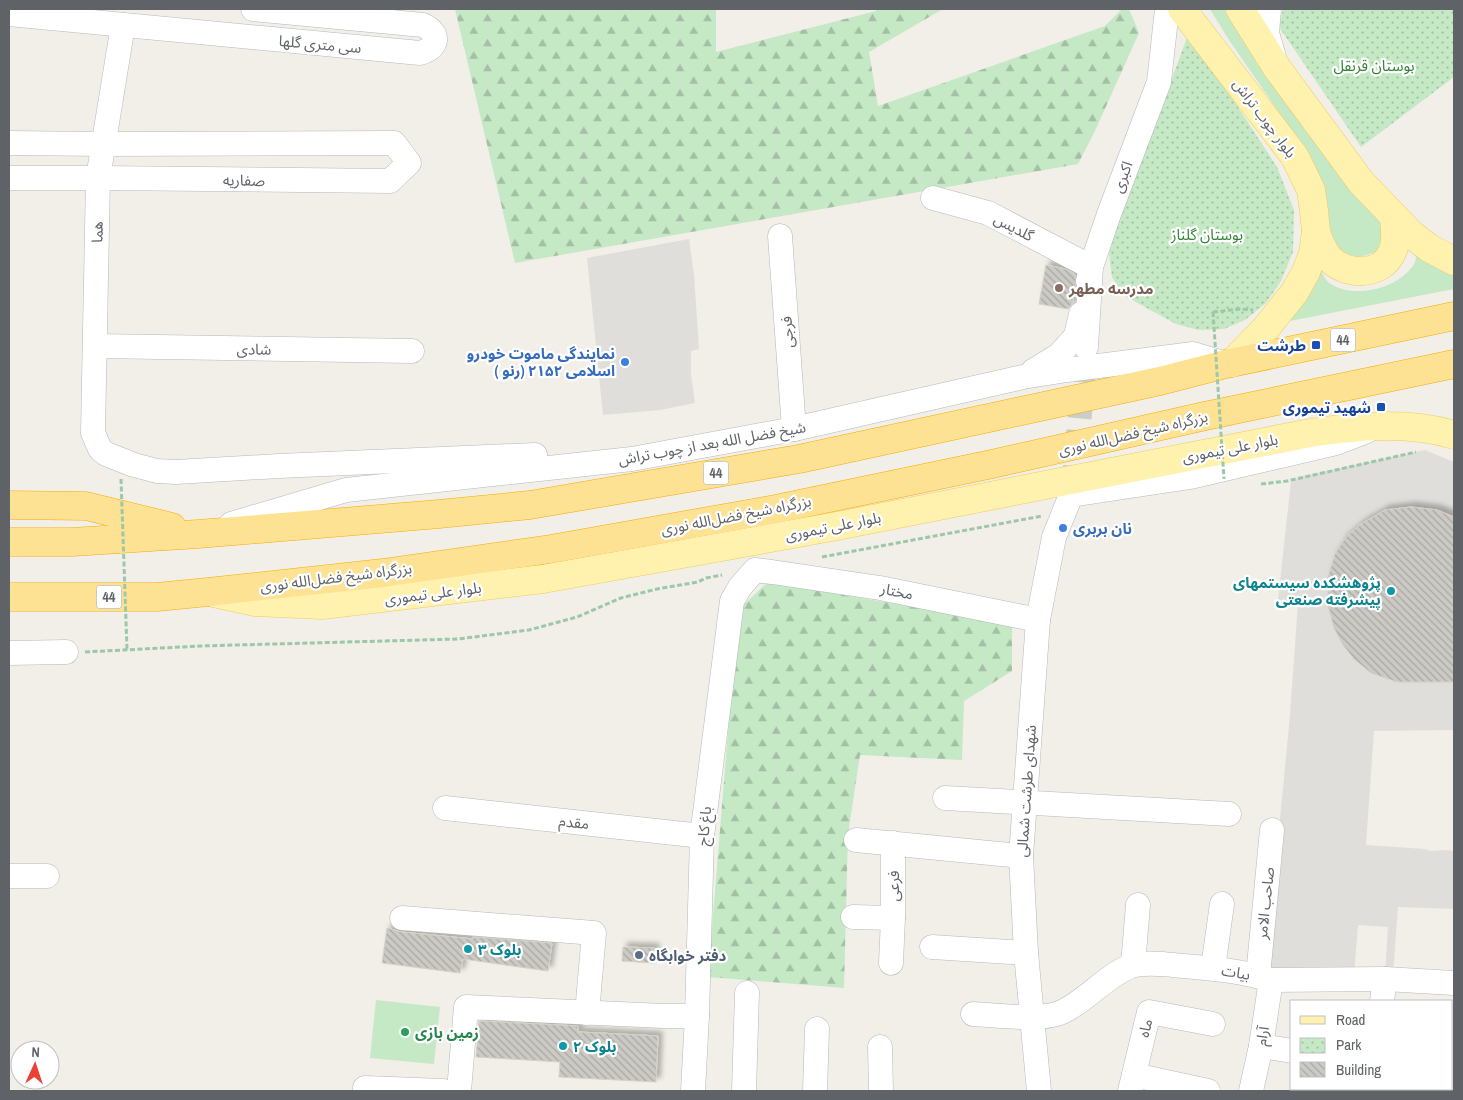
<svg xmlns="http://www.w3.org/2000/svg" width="1463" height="1100" font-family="'Archivo Narrow','Noto Sans Arabic',sans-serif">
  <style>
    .industrial { fill: #e0deda }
    .green { fill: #c5e8c5 }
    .forest { fill: url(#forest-firs) }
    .park { fill: url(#park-dots) }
    .building { fill: url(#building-back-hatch); stroke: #d6d1c6; filter: url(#shadow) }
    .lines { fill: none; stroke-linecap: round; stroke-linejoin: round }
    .minor-tunnel { stroke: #ccccc8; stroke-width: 24; stroke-dasharray: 24 12; stroke-linecap: butt }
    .minor-casing { stroke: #b5b8bc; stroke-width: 25 }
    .major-casing { stroke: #f2c960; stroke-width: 29 }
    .highway-casing { stroke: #f9ab00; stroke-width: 29 }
    .path { stroke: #9cc7a9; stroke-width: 3; stroke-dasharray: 5 2.5; stroke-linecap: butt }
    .minor { stroke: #fff; stroke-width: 24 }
    .major { stroke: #fff2af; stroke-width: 28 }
    .highway { stroke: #fde293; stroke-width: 28 }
    .path-bridge { stroke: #9cc7a9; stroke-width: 3; stroke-dasharray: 5 2.5; stroke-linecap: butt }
    .education-dot { fill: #8d6e63; stroke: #fff; stroke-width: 2 }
    .transit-dot { fill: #1a4fb4; stroke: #fff; stroke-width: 2 }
    .shop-dot { fill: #3f7fe0; stroke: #fff; stroke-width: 2 }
    .culture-dot { fill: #0f9aa8; stroke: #fff; stroke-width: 2 }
    .service-dot { fill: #5c6f8a; stroke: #fff; stroke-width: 2 }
    .leisure-dot { fill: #2e9e5b; stroke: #fff; stroke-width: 2 }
    .labels { text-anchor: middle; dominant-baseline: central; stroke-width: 4.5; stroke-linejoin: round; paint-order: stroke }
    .shield { fill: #fff; stroke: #8f9295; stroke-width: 1 }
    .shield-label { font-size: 14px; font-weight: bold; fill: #5f6368 }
    .street-label { font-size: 15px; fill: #5f6368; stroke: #fff }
    .park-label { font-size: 15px; fill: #348238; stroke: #fff }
    .education-label { font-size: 15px; font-weight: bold; fill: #785e54; stroke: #fff; text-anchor: start }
    .transit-label { font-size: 15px; font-weight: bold; fill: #164399; stroke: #fff; text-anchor: end }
    .shop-label { font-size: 15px; font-weight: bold; fill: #366cbe; stroke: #fff; text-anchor: end }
    .culture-label { font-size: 15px; font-weight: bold; fill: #0d838f; stroke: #fff; text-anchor: start }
    .service-label { font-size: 15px; font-weight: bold; fill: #4e5e75; stroke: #fff; text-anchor: start }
    .leisure-label { font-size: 15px; font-weight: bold; fill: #27864d; stroke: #fff; text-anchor: start }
  </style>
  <defs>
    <pattern id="forest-firs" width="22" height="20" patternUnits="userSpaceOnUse" patternTransform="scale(1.25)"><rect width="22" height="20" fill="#c5e8c5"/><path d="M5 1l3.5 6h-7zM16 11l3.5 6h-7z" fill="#a3c0a4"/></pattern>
    <pattern id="park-dots" width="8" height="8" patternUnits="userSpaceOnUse" patternTransform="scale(1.25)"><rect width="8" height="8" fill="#c5e8c5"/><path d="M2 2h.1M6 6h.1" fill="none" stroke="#a3c0a4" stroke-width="1.8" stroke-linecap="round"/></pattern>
    <pattern id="building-back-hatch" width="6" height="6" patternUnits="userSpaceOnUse" patternTransform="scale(1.25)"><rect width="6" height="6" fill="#cccac5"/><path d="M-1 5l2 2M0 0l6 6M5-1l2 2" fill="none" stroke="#a9a8a4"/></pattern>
    <filter id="shadow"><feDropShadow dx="4.5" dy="-4.5" stdDeviation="2.5" flood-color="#0004"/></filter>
  </defs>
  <rect width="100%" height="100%" fill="#f1efe8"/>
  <!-- industrial -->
  <g class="industrial">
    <path d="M689,239L694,275L699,349L691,351V375L695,403L660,410L603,415L587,258Z"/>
    <path d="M1425,450L1454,462V730L1374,731L1366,845L1425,849L1430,851L1446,850L1454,851V909L1398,907L1393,975H1385L1388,927L1358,925L1354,976L1265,975L1290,715L1298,603L1278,600L1291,481L1303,476Z"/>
  </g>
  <!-- green -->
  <g class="green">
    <path d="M1210,9H1225L1383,223L1382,239L1376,252L1357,258L1341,253L1332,239L1303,147L1227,37Z"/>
    <path d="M1417,252L1454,272V289L1290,321L1320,269C1323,274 1326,282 1331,284C1355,299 1396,289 1413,266C1416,262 1416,257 1417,252Z"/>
    <path d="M376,1000L440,1007L434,1064L370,1058Z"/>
  </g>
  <!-- forest -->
  <g class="forest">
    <path d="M455,9H716V52L876,11V9H943L869,52L878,106L1105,26L1122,9H1129L1139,33L1094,133L1078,164L515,263Z"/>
    <path d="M768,582L1012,624V671L964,701L962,760L860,755L848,834L844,988L708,977L738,610Z"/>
  </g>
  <!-- park -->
  <g class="park">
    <path d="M1283,9H1454V77L1361,147L1279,27Z"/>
    <path d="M1189,32L1277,167L1294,210L1293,252L1281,281L1266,303L1245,320L1224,329L1199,330L1176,324L1123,295L1112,277L1109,254L1117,228Z"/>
  </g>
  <!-- building -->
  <g class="building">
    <path d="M1046,265L1065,269L1075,274L1076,286L1072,304L1068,309L1039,304Z"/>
    <path d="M1411,507L1437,510L1454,517V682H1397L1371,673L1354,659L1343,645L1334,628L1328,605V577L1335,554L1345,538L1361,524L1385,510Z"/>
    <path d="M387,928L401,932L473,939V937L552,943L548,971L463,959L460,973L382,963Z"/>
    <path d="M623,947L655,948L654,963L622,961Z"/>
    <path d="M479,1021L578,1026V1032L658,1036L656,1082L559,1077L560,1062L476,1057Z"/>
  </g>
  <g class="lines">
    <!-- minor-tunnel -->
    <path class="minor-tunnel" d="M1073,490L1086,348"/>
    <!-- minor casing -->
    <g class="minor-casing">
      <g id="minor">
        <path d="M1269,9L1267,33L1274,57"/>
        <path d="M9,14L420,53C438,48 441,34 423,25L253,9"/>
        <path d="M123,25L98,178L93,433L100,449L106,454L134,465L157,471L176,472L279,466L535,455"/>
        <path d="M9,143L103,144L394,143L409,163L390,181L98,178H9"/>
        <path d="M933,198L988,213L1091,267L1088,281"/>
        <path d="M780,236L794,429"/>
        <path d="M95,346L412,351"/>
        <path d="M1086,347L1091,267L1109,214L1159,82L1167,9"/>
        <path d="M1033,371L1059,355L1076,336L1081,314"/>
        <path d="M1073,490L1071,495L1190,477L1336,443L1367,431"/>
        <path d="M231,524L346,490L632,459L794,429L1023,377L1067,370L1193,354L1226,364"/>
        <path d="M9,653L66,652"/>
        <path d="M945,798L1229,814"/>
        <path d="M445,808L702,836"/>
        <path d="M856,840L1021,856"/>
        <path d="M9,876H47"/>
        <path d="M853,917L893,918V843"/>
        <path d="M402,918L594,933L587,1013"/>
        <path d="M932,947L1026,953"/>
        <path d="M891,963L893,918"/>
        <path d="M1133,965L1138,905"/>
        <path d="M1213,968L1222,904"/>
        <path d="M1258,976L1272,830"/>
        <path d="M1382,1001L1385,979"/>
        <path d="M973,1014C996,1015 1044,1022 1064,1011C1088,999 1106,976 1131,966C1143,962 1160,964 1173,965C1206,968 1239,970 1271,980L1385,979L1454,983"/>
        <path d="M1261,1046L1292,1051"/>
        <path d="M880,1047L881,1091"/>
        <path d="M1134,1075L1208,1091"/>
        <path d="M365,1088L443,1091"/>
        <path d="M459,1091L466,1007L664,1016H697"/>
        <path d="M693,1091L697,1016L702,836L732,601L740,587L755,570L772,572L880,588L1038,620"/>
        <path d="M744,1091L747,993"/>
        <path d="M815,1091L817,1029"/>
        <path d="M1039,1091L1026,953L1021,856L1038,620L1054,537L1071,495"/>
        <path d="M1130,1091L1149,1012L1213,1024"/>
        <path d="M1251,1091L1261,1046L1271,980"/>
        <path d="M1309,1091V1089"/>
        <path d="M1372,1091V1089"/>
      </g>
    </g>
    <!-- major casing -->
    <g class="major-casing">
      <g id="major">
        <path d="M1182,9L1295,157L1311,190L1314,211L1316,232L1313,253L1306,272L1294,293L1266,328L1232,363"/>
        <path d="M1240,9L1277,68L1361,182L1411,234L1429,248L1454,261"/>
        <path d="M1316,232C1319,241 1322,249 1328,257C1345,277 1383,277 1393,250C1397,240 1395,229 1394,219"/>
        <path d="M214,593L255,602L322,605L543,579L837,526L1310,433C1358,426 1408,421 1454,435"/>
      </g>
    </g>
    <!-- highway casing -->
    <g class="highway-casing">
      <g id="highway">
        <path d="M9,505L86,506L172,527"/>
        <path d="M9,542H72L198,534L439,514L530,505L799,459L1160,381L1226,364L1454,316"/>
        <path d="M9,597H157L208,592L383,573L551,549L776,509L992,464L1205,416L1454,364"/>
      </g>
    </g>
    <!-- path -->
    <g class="path">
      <path d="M1213,312L1240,309L1253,310"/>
      <path d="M1261,484L1287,481L1416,452"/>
      <path d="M822,557L1042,516"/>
      <path d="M85,652L200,646L458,639L529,630L577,617L621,598L657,589L698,582L706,578L722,575"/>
    </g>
    <!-- minor -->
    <use href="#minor" class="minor"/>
    <!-- major -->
    <use href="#major" class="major"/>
    <!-- highway -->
    <use href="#highway" class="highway"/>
    <!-- path-bridge -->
    <g class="path-bridge">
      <path d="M1213,312L1224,479"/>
      <path d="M121,479L127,650"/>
    </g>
  </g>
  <!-- markers -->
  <circle class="education-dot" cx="1059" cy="288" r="5"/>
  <g class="transit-dot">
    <rect x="1311" y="340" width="10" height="10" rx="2.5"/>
    <rect x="1376" y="402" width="10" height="10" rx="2.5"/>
  </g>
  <g class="shop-dot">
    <circle cx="625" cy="362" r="5"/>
    <circle cx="1063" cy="528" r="5"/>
  </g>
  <g class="culture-dot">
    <circle cx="1391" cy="591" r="5"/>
    <circle cx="468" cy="949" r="5"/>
    <circle cx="563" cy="1046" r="5"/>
  </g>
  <circle class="service-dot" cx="639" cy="955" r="5"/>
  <circle class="leisure-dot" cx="405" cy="1032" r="5"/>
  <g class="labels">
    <!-- shield labels -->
    <g class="shield">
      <rect x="1330.5" y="328.5" width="25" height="23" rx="4"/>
      <rect x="703.5" y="461.5" width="25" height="23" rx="4"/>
      <rect x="96.5" y="585.5" width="25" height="23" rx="4"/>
    </g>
    <g class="shield-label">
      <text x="1343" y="340">44</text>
      <text x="716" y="473">44</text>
      <text x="109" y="597">44</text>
    </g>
    <!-- street labels -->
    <g class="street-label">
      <text transform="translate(320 44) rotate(5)">سی متری گلها</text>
      <text transform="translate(1265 118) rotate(53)">بلوار چوب‌ تراش</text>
      <text transform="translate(1122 177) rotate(-70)">اکبری</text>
      <text transform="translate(244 180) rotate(1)">صفاریه</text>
      <text transform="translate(1014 227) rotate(28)">گلدیس</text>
      <text transform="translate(97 232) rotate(-89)">هما</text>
      <text transform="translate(787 332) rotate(-94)">فرجی</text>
      <text transform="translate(254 349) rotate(1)">شادی</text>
      <text transform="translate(1133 433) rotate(-13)">بزرگراه شیخ فضل‌الله نوری</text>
      <text transform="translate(712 443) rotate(-10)">شیخ فضل الله بعد از چوب تراش</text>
      <text transform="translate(1230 448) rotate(-11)">بلوار علی تیموری</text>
      <text transform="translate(736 515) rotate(-11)">بزرگراه شیخ فضل‌الله نوری</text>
      <text transform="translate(833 526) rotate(-11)">بلوار علی تیموری</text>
      <text transform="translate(336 577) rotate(-7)">بزرگراه شیخ فضل‌الله نوری</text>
      <text transform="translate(897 591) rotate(11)">مختار</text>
      <text transform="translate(433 593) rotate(-7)">بلوار علی تیموری</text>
      <text transform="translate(1026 791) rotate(-86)">شهدای طرشت شمالی</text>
      <text transform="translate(574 822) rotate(6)">مقدم</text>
      <text transform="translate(704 826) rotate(-85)">باغ کاج</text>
      <text transform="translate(893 886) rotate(-90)">فرعی</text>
      <text transform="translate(1265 903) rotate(-84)">صاحب الامر</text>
      <text transform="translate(1236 972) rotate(10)">بیات</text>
      <text transform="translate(1145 1028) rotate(-77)">ماه</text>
      <text transform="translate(1262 1036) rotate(-81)">آرام</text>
    </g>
    <!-- park labels -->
    <g class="park-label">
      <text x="1374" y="65">بوستان قرنقل</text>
      <text x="1207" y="234">بوستان گلناز</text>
    </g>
    <!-- education labels -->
    <g class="education-label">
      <text x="1069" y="288">مدرسه مطهر</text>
    </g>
    <!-- transit labels -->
    <g class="transit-label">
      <text x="1306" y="345">طرشت</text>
      <text x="1371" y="407">شهید تیموری</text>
    </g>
    <!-- shop labels -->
    <g class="shop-label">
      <text x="615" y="353">نمایندگی ماموت خودرو<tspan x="615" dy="17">( رنو) اسلامی ۲۱۵۲</tspan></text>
      <text x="1073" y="528" text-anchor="start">نان بربری</text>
    </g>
    <!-- culture labels -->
    <g class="culture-label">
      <text x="1381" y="582" text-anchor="end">پژوهشکده سیستمهای<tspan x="1381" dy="17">پیشرفته صنعتی</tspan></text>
      <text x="478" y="949">بلوک ۳</text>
      <text x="573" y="1046">بلوک ۲</text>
    </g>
    <!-- service labels -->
    <g class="service-label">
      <text x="649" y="955">دفتر خوابگاه</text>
    </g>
    <!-- leisure labels -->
    <g class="leisure-label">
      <text x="415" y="1032">زمین بازی</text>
    </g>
  </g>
  <!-- border -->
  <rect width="1463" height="1100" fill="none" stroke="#5f6368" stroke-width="20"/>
  <!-- legend -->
  <rect x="1290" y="1000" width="162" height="90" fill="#ffffff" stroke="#bfc1c3"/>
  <rect x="1300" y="1016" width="25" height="8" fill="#fff2af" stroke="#bfc1c3"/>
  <text x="1336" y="1025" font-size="15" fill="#5f6368">Road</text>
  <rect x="1300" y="1038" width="25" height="15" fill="url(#park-dots)" stroke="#bfc1c3"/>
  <text x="1336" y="1050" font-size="15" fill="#5f6368">Park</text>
  <rect x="1300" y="1062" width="25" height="15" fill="url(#building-back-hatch)" stroke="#bfc1c3"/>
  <text x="1336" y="1075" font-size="15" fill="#5f6368">Building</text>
  <!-- north arrow -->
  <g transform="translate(35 1065) rotate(3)"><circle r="24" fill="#ffffff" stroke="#bfc1c3"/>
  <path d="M0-4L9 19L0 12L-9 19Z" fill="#ea4335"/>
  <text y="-8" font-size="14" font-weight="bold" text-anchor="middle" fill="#5f6368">N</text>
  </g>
</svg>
